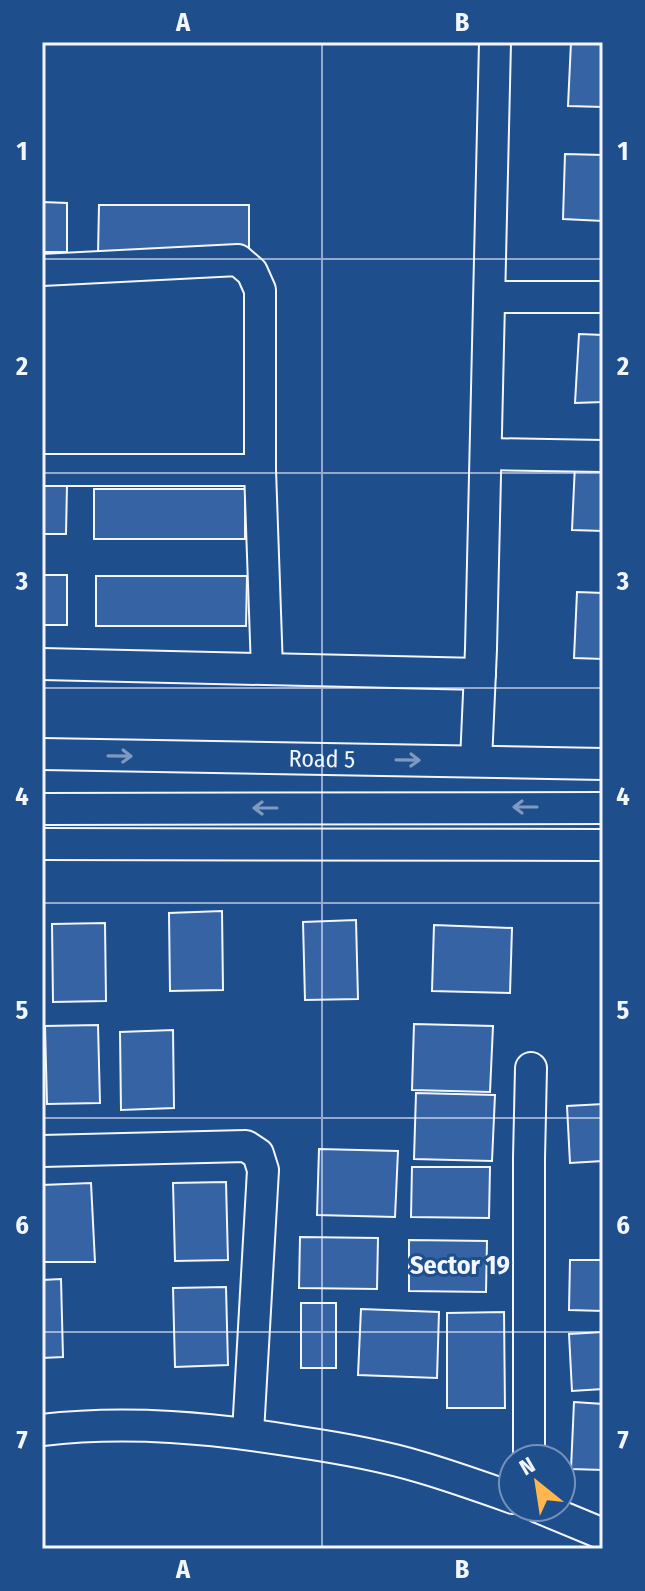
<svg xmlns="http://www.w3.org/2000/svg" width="645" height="1591" font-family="'Fira Sans Condensed',sans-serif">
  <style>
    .building { fill: #3563a3; stroke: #f2f6ff; stroke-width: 2 }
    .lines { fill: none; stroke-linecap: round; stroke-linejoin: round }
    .minor-casing { stroke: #f2f6ff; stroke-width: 34 }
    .minor { stroke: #1f4e8c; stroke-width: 30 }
    .oneway { stroke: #7e9ac0 }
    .grid { fill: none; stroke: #f2f6ff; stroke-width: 2; stroke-opacity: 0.55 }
    .labels { text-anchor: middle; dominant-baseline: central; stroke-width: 6; stroke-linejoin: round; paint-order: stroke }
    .street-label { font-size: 24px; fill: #f2f6ff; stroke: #1f4e8c }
    .neighbourhood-label { font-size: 26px; font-weight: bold; fill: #f2f6ff; stroke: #1f4e8c }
    .neatline { fill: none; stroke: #f2f6ff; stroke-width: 3 }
    .grid-label { font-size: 26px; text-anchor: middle; font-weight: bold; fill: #f2f6ff }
  </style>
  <rect width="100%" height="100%" fill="#1f4e8c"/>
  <!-- building -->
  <g class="building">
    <path d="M571,42H603V107L568,106Z"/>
    <path d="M565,154L603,155V221L563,219Z"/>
    <path d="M42,202L67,203V252H42Z"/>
    <path d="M99,205H249V255H98Z"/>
    <path d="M579,334L603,335V402L575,403Z"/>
    <path d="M575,464L603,465V531L572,530Z"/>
    <path d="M42,485H67L66,534H42Z"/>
    <rect x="94" y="489" width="151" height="50"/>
    <rect x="42" y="575" width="25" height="50"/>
    <path d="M96,576H247L246,626H96Z"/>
    <path d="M577,592L603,593V659L574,658Z"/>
    <path d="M222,911L223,990L170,991L169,913Z"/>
    <path d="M356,920L358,999L305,1000L303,922Z"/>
    <path d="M105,923L106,1001L53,1002L52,924Z"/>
    <path d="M434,925L512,928L510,993L432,991Z"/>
    <path d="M414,1024L493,1026L490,1092L412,1090Z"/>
    <path d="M98,1025L100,1103L47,1104L45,1026Z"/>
    <path d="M173,1030L174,1108L121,1110L120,1032Z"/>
    <path d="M416,1093L495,1095L492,1161L414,1159Z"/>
    <path d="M603,1104V1161L570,1163L567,1106Z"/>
    <path d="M319,1149L398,1151L395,1217L317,1215Z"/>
    <path d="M412,1167H490L489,1218L411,1217Z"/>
    <path d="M226,1182L228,1260L175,1261L173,1183Z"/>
    <path d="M91,1183L95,1262H42V1185Z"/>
    <path d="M300,1237L378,1238L377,1289L299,1288Z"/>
    <path d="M409,1240L487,1241L486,1292L409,1291Z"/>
    <path d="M570,1260H603V1311L569,1310Z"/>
    <path d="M61,1279L63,1357L42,1358V1280Z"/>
    <path d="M226,1287L228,1365L175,1367L173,1288Z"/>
    <rect x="301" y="1303" width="35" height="65"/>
    <path d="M361,1309L439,1312L437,1378L358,1375Z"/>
    <path d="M504,1312L505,1408H447V1313Z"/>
    <path d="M603,1332V1389L572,1391L569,1334Z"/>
    <path d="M574,1402L603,1404V1470L571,1469Z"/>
  </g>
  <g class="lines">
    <!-- minor casing -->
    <g class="minor-casing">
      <g id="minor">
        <path d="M42,270L238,260L252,272L260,290V470L267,669"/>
        <path d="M490,297H603"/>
        <path d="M486,454L603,456"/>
        <path d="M42,470H260"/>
        <path d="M42,664L480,674"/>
        <path id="s1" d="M42,754L603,764"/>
        <path d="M476,761L481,649L495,42"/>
        <path d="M42,809L603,808"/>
        <path d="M42,844L603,845"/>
        <path d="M42,1151L246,1146L258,1154L263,1170L248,1433"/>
        <path d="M42,1430C128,1420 214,1428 299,1442C340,1448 380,1455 420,1467C451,1476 482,1487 513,1498"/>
        <path d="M529,1459V1158L531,1068"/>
        <path d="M538,1507L603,1534"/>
      </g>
    </g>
    <!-- minor -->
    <use href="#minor" class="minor"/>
  </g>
  <!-- one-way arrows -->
  <defs><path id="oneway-shaft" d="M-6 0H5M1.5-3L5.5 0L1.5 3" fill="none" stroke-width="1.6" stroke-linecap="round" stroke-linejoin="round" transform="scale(2)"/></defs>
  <g class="oneway">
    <use href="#oneway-shaft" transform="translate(120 756) rotate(1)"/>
    <use href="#oneway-shaft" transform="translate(408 760) rotate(1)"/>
    <use href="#oneway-shaft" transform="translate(525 807) rotate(-180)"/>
    <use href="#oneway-shaft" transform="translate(265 808) rotate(180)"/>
  </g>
  <!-- grid -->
  <path class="grid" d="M322,42V1549M42,259H603M42,473H603M42,688H603M42,903H603M42,1118H603M42,1332H603"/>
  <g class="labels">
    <!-- street labels -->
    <g class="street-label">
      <text stroke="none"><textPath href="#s1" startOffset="280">Road 5</textPath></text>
    </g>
    <!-- neighbourhood labels -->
    <g class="neighbourhood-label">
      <text x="460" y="1265">Sector 19</text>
    </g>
  </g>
  <!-- border -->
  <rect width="645" height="1591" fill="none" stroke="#1f4e8c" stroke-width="88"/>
  <!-- north arrow -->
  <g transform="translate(537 1483) rotate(330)"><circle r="38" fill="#1f4e8c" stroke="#7391ba" stroke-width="2"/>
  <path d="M0-6L14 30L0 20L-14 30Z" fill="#ffb74d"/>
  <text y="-12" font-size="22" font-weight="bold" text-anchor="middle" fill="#f2f6ff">N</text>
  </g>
  <rect x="44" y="44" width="557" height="1503" class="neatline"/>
  <g class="grid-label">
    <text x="183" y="31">A</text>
    <text x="462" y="31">B</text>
    <text x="22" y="160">1</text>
    <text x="623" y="160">1</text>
    <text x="22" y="375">2</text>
    <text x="623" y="375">2</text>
    <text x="22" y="590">3</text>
    <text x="623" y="590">3</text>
    <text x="22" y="805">4</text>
    <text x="623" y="805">4</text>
    <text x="22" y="1019">5</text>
    <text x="623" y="1019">5</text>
    <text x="22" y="1234">6</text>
    <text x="623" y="1234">6</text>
    <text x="22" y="1449">7</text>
    <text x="623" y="1449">7</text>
    <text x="183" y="1578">A</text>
    <text x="462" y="1578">B</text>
  </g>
</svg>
